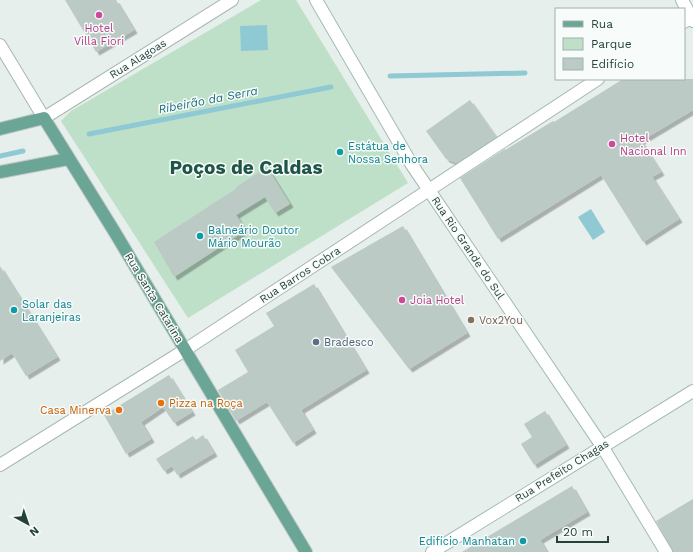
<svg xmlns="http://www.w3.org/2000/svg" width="693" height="552" font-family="'Work Sans',sans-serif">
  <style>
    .green { fill: #bfe0c8 }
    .water { fill: #8ec9d4 }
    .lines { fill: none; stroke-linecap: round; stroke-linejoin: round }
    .stream { stroke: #8ec9d4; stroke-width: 5 }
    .building { fill: #bbcac4; filter: url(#shadow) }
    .street-casing { stroke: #a8b8b2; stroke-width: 14 }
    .secondary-casing { stroke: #a4bbb3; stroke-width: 14 }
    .primary-casing { stroke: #c2cac8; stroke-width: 14 }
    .street { stroke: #fff; stroke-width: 12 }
    .secondary { stroke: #fff; stroke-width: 12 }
    .primary { stroke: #6aa596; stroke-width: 12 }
    .hotel-dot { fill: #d1479c; stroke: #f7fbf9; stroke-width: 1.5 }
    .culture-dot { fill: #0f9aa8; stroke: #f7fbf9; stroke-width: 1.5 }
    .education-dot { fill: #8d6e63; stroke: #f7fbf9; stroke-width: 1.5 }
    .service-dot { fill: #5c6f8a; stroke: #f7fbf9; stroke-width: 1.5 }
    .food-dot { fill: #e8710a; stroke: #f7fbf9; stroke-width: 1.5 }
    .labels { text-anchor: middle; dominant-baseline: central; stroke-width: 3; stroke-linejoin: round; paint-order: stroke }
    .hotel-label { font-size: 11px; fill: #b23c85; stroke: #f7fbf9; text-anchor: start }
    .street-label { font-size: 11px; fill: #24423a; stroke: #f7fbf9 }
    .culture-label { font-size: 11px; fill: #0d838f; stroke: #f7fbf9; text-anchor: start }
    .education-label { font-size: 11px; fill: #785e54; stroke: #f7fbf9; text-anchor: start }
    .service-label { font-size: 11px; fill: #4e5e75; stroke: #f7fbf9; text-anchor: start }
    .food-label { font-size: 11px; fill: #c56008; stroke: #f7fbf9; text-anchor: start }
    .water-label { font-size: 12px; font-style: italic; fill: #1c6f80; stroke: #f7fbf9 }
    .town-label { font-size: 19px; font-weight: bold; fill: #1f5548; stroke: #f7fbf9 }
  </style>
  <defs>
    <filter id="shadow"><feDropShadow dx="3.5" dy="3.5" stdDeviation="0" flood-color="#0004"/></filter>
  </defs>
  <rect width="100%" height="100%" fill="#e6efeb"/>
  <!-- green -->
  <path class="green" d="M261,0H296L408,183L188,318L61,121L71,111Z"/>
  <!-- water -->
  <g class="water">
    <path d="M267,25L268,50L241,51L240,26Z"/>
    <path d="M591,209L605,232L593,240L578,217Z"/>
  </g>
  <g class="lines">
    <!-- stream -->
    <g class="stream">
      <path d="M390,76L525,73"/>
      <path d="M89,134L331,87"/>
      <path d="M0,156L23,151"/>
    </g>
  </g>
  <!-- building -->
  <g class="building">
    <path d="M65,0H116L134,30L96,52Z"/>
    <path d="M623,79H693V110L641,141L661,172L652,177L679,219L643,242L601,175L498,239L460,178L505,149V150L553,121L554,122Z"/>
    <path d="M470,100L496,137L457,163L446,159L426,131Z"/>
    <path d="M267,167L290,204L275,213L265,197L236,215L246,230L174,277L154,242L237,188L236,187Z"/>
    <path d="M403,226L467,333L409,369L331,267Z"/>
    <path d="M0,266L57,357L26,376L12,353L0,361Z"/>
    <path d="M314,284L366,370L301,410L313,430L293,443L267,402L236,421L218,390L248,372L235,350L274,326L266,313Z"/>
    <path d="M169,375L192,412L174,423L163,407L141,422L151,439L126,454L104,415Z"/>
    <path d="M545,411L566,445L534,465L521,444L532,437L524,424Z"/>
    <path d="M203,435L214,453L177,475L172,466L164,471L156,459L193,436L196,440Z"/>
    <path d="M572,486L587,512L540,540L547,552H462Z"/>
    <path d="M693,499V552H673L656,521Z"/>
  </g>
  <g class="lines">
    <!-- street casing -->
    <g class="street-casing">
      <g id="street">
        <path d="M684,22L691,18"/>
        <path d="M0,45L44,118L232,0"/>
        <path d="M0,465L185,350L598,79"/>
      </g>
    </g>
    <!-- secondary casing -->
    <g class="secondary-casing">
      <g id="secondary">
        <path d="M316,0L412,165L602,446L666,552"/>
        <path d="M682,0L693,21"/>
        <path d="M432,552L693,391"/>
      </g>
    </g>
    <!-- primary casing -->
    <g class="primary-casing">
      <g id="primary">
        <path d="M0,129L44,118L114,231L306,552"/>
        <path d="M0,172L68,159"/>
      </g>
    </g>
    <!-- street -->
    <use href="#street" class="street"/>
    <!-- secondary -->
    <use href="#secondary" class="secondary"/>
    <!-- primary -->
    <use href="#primary" class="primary"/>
  </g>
  <!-- markers -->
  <g class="hotel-dot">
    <circle cx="99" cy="15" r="4"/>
    <circle cx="612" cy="144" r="4"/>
    <circle cx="402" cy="300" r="4"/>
  </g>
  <g class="culture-dot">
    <circle cx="340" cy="152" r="4"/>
    <circle cx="200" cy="236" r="4"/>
    <circle cx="14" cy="310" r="4"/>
    <circle cx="523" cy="541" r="4"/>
  </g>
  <circle class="education-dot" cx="471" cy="320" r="4"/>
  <circle class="service-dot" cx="316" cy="342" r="4"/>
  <g class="food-dot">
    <circle cx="161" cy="403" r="4"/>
    <circle cx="119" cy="410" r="4"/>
  </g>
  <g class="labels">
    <!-- hotel labels -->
    <g class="hotel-label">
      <text x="99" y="28" text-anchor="middle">Hotel<tspan x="99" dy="13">Villa Fiori</tspan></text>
      <text x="620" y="138">Hotel<tspan x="620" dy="13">Nacional Inn</tspan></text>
      <text x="410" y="300">Joia Hotel</text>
    </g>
    <!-- street labels -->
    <g class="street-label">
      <text transform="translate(138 59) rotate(-32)">Rua Alagoas</text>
      <text transform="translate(468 248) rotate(56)">Rua Rio Grande do Sul</text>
      <text transform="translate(300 275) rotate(-33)">Rua Barros Cobra</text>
      <text transform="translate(154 298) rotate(59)">Rua Santa Catarina</text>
      <text transform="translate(562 471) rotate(-32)">Rua Prefeito Chagas</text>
    </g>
    <!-- culture labels -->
    <g class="culture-label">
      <text x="348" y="146">Estátua de<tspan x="348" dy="13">Nossa Senhora</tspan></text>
      <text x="208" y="230">Balneário Doutor<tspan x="208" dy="13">Mário Mourão</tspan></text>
      <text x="22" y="304">Solar das<tspan x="22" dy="13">Laranjeiras</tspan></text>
      <text x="515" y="541" text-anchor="end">Edifício Manhatan</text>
    </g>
    <!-- education labels -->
    <g class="education-label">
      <text x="479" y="320">Vox2You</text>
    </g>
    <!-- service labels -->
    <g class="service-label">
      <text x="324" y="342">Bradesco</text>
    </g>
    <!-- food labels -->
    <g class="food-label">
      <text x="169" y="403">Pizza na Roça</text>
      <text x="111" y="410" text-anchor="end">Casa Minerva</text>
    </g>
    <!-- water labels -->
    <g class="water-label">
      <text transform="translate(208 100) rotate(-11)">Ribeirão da Serra</text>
    </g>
    <!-- town labels -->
    <g class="town-label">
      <text x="246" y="167">Poços de Caldas</text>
    </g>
  </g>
  <!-- legend -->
  <rect x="555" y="8" width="130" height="72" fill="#f7fbf9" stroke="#a3b1ad"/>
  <rect x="563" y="21" width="20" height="6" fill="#6aa596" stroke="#a3b1ad"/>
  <text x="591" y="28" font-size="12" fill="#24423a">Rua</text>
  <rect x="563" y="38" width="20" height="12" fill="#bfe0c8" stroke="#a3b1ad"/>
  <text x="591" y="48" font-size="12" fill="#24423a">Parque</text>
  <rect x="563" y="58" width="20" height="12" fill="#bbcac4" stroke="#a3b1ad"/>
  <text x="591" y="68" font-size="12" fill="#24423a">Edifício</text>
  <!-- north arrow -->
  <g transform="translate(28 524) rotate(140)" stroke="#f7fbf9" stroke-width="3" paint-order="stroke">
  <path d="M0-3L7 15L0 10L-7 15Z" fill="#24423a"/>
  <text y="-6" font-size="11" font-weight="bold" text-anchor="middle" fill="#24423a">N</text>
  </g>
  <!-- scale -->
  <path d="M557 536v6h51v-6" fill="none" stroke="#24423a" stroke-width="2"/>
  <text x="563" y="536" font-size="12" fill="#24423a" stroke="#f7fbf9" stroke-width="3" paint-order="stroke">20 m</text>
</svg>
